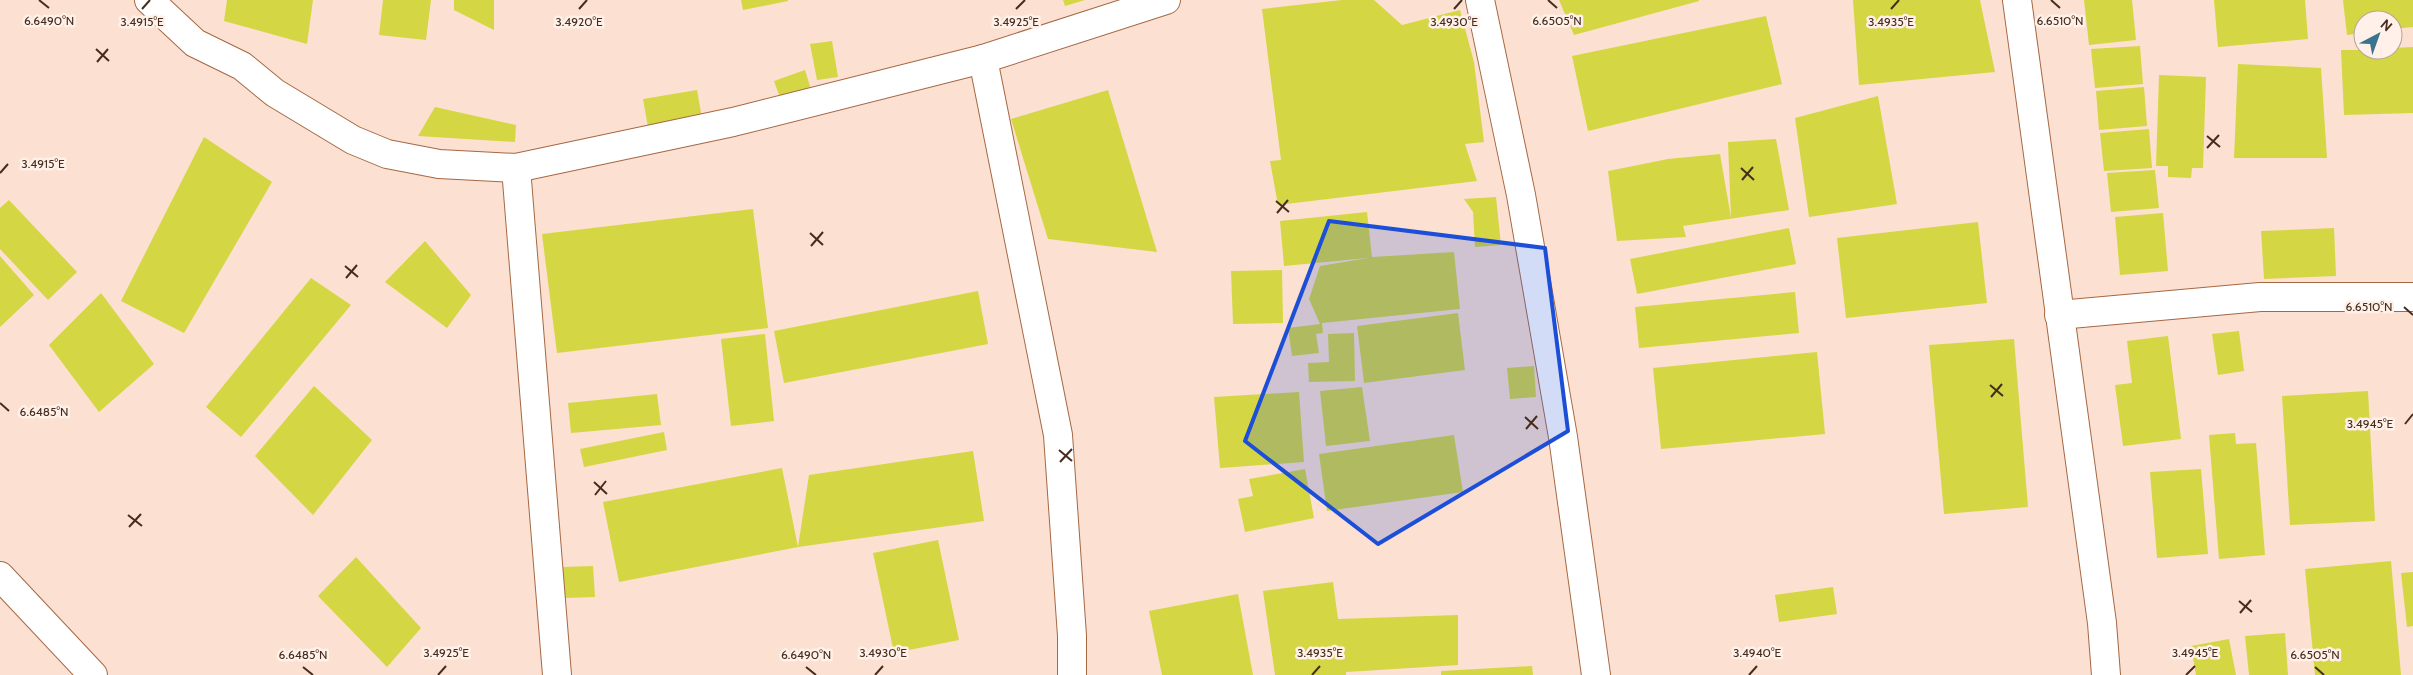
<svg xmlns="http://www.w3.org/2000/svg" width="2413" height="675" font-family="Cabin,sans-serif">
  <style>
    .building { fill: #d5d644 }
    .lines { fill: none; stroke-linecap: round; stroke-linejoin: round }
    .minor-casing { stroke: #a56844; stroke-width: 30 }
    .minor { stroke: #fff; stroke-width: 28 }
    .marked { fill: #1d4ed8; fill-opacity: 0.2; stroke: #1d4ed8; stroke-width: 4; stroke-linejoin: round }
    .ticks { fill: none; stroke: #462c1d; stroke-width: 2 }
    .ticks-label { font-size: 12px; text-anchor: middle; fill: #462c1d; stroke: #fff1e9; stroke-width: 5; stroke-linejoin: round; paint-order: stroke }
  </style>
  <rect width="100%" height="100%" fill="#fce0d1"/>
  <!-- building -->
  <g class="building">
    <path d="M227,0H313L307,44L224,21Z"/>
    <path d="M383,0H431L426,40L379,35Z"/>
    <path d="M454,0H494V30L454,10Z"/>
    <path d="M741,0H788V1L743,10Z"/>
    <path d="M1063,0H1085L1065,6Z"/>
    <path d="M1342,0H1374L1402,25L1460,10L1474,62L1484,142L1465,144L1477,181L1278,205L1270,161L1281,160L1262,9Z"/>
    <path d="M1559,0H1699V1L1574,35Z"/>
    <path d="M1853,0H1980L1995,72L1859,85Z"/>
    <path d="M2084,0H2132L2136,40L2089,45Z"/>
    <path d="M2214,0H2305L2308,39L2218,47Z"/>
    <path d="M2343,0H2413V27L2393,29V20H2363V33L2347,35Z"/>
    <path d="M1766,16L1782,84L1588,131L1572,56Z"/>
    <path d="M832,41L838,77L817,80L810,44Z"/>
    <path d="M2140,46L2143,84L2095,88L2091,49Z"/>
    <path d="M2413,47V113L2344,115L2341,50H2393V48Z"/>
    <path d="M2238,64L2321,68L2327,158H2234Z"/>
    <path d="M805,70L813,96L783,106L774,81Z"/>
    <path d="M2159,75L2206,77L2203,168H2192L2191,178L2168,177V166H2156Z"/>
    <path d="M2144,87L2147,126L2099,130L2096,91Z"/>
    <path d="M697,90L702,118L648,127L643,99Z"/>
    <path d="M1108,90L1157,252L1048,239L1011,119Z"/>
    <path d="M1878,96L1897,204L1809,217L1795,118Z"/>
    <path d="M435,107L516,125L515,142L418,136Z"/>
    <path d="M2149,129L2152,168L2104,171L2100,133Z"/>
    <path d="M204,137L272,182L184,333L121,301Z"/>
    <path d="M1776,139L1789,210L1683,226L1686,237L1617,241L1608,171L1668,159L1720,154L1731,218L1728,142Z"/>
    <path d="M2155,170L2159,208L2111,212L2107,173Z"/>
    <path d="M1496,197L1501,245L1475,247L1473,212L1464,199Z"/>
    <path d="M9,200L77,272L48,300L0,249V208Z"/>
    <path d="M753,209L768,328L557,353L542,234Z"/>
    <path d="M1367,212L1372,257L1454,252L1460,309L1322,323L1323,333L1316,334L1319,353L1292,356L1288,328L1320,324L1309,299L1320,266L1368,258L1284,266L1280,221Z"/>
    <path d="M2163,213L2168,271L2120,275L2115,217Z"/>
    <path d="M1978,222L1987,303L1846,318L1837,238Z"/>
    <path d="M1789,228L1796,264L1637,294L1630,259Z"/>
    <path d="M2334,228L2336,276L2264,279L2261,231Z"/>
    <path d="M425,241L471,295L447,328L385,282Z"/>
    <path d="M0,256L34,295L0,327Z"/>
    <path d="M1282,270L1283,323L1233,324L1231,271Z"/>
    <path d="M311,278L351,305L241,437L206,407Z"/>
    <path d="M978,291L988,344L784,383L774,331Z"/>
    <path d="M1795,292L1799,333L1639,348L1635,307Z"/>
    <path d="M101,293L154,364L99,412L49,345Z"/>
    <path d="M1458,313L1465,370L1364,383L1357,326Z"/>
    <path d="M2239,331L2244,371L2218,375L2212,334Z"/>
    <path d="M1354,333L1355,381L1309,382L1308,363L1329,362L1328,334Z"/>
    <path d="M765,334L774,421L731,426L721,339Z"/>
    <path d="M2168,336L2181,439L2123,446L2115,385L2132,383L2127,341Z"/>
    <path d="M2014,339L2028,507L1944,514L1929,345Z"/>
    <path d="M1817,352L1825,434L1661,449L1653,368Z"/>
    <path d="M1534,366L1536,397L1510,399L1507,368Z"/>
    <path d="M314,386L372,440L313,515L255,456Z"/>
    <path d="M1362,387L1370,441L1326,446L1320,391Z"/>
    <path d="M2368,391L2375,521L2290,525L2282,396Z"/>
    <path d="M1299,392L1304,462L1220,468L1214,397Z"/>
    <path d="M657,394L661,425L571,433L568,403Z"/>
    <path d="M664,432L667,450L584,467L580,449Z"/>
    <path d="M2235,433L2236,444L2256,443L2265,555L2219,559L2209,435Z"/>
    <path d="M1454,435L1463,492L1327,511L1319,454Z"/>
    <path d="M973,451L984,521L798,547L809,475Z"/>
    <path d="M782,468L798,547L619,582L603,502Z"/>
    <path d="M1305,469L1314,518L1245,532L1238,499L1253,496L1249,479Z"/>
    <path d="M2201,469L2208,554L2157,558L2150,472Z"/>
    <path d="M938,540L959,640L894,653L873,553Z"/>
    <path d="M356,557L421,628L387,667L318,596Z"/>
    <path d="M2391,561L2401,675H2315L2305,569Z"/>
    <path d="M593,566L595,597L565,598L563,567Z"/>
    <path d="M2413,572V626L2407,627L2401,573Z"/>
    <path d="M1333,582L1338,619L1458,615V665L1346,672V675H1275L1263,591Z"/>
    <path d="M1833,587L1837,614L1779,622L1775,595Z"/>
    <path d="M1238,594L1253,675H1162L1149,611Z"/>
    <path d="M2285,633L2288,675H2249L2245,636Z"/>
    <path d="M2229,639L2236,675H2196L2191,646Z"/>
    <path d="M1532,666L1533,675H1441V671Z"/>
  </g>
  <g class="lines">
    <!-- minor casing -->
    <g class="minor-casing">
      <g id="minor">
        <path d="M149,0L195,43L242,66L275,93L353,140L387,154L439,164L516,168L733,122L983,59L1166,0"/>
        <path d="M1480,0L1521,195L1563,437L1596,675"/>
        <path d="M2017,0L2102,623L2106,675"/>
        <path d="M983,59L1058,435L1072,636V675"/>
        <path d="M516,168L557,675"/>
        <path d="M2059,315L2260,297H2413"/>
        <path d="M0,576L93,675"/>
      </g>
    </g>
    <!-- minor -->
    <use href="#minor" class="minor"/>
  </g>
  <!-- marked area -->
  <path class="marked" d="M1329,221L1545,248L1568,431L1378,544L1245,441Z"/>
  <!-- ticks -->
  <path class="ticks" d="M39,0L49,8M1548,0L1557,8M2051,0L2060,8M142,9L150,0M579,9L587,0M1016,9L1025,0M1454,9L1462,0M1891,9L1899,0M96,49L109,61M97,62L108,49M2207,136L2220,147M2207,148L2219,135M1741,168L1754,180M0,173L8,164M1742,180L1753,167M1276,201L1289,212M1277,213L1288,200M810,233L823,245M811,246L823,232M345,266L358,277M346,278L357,265M2404,307L2413,315M1990,385L2003,396M1991,397L2002,384M0,403L9,411M1525,417L1538,429M2405,424L2413,414M1526,429L1537,416M1059,450L1072,461M1060,462L1072,449M594,482L607,494M595,495L606,481M128,515L142,526M129,527L141,514M2239,601L2252,612M2240,613L2251,600M303,667L313,675M806,667L816,675M2315,667L2324,675M438,675L446,666M875,675L883,666M1312,675L1320,666M1749,675L1757,666M2186,675L2195,666"/>
  <g class="ticks-label">
    <text x="49" y="25">6.6490°N</text>
    <text x="1557" y="25">6.6505°N</text>
    <text x="2060" y="25">6.6510°N</text>
    <text x="142" y="26">3.4915°E</text>
    <text x="579" y="26">3.4920°E</text>
    <text x="1016" y="26">3.4925°E</text>
    <text x="1454" y="26">3.4930°E</text>
    <text x="1891" y="26">3.4935°E</text>
    <text x="43" y="168">3.4915°E</text>
    <text x="2369" y="311">6.6510°N</text>
    <text x="44" y="416">6.6485°N</text>
    <text x="2370" y="428">3.4945°E</text>
    <text x="446" y="657">3.4925°E</text>
    <text x="883" y="657">3.4930°E</text>
    <text x="1320" y="657">3.4935°E</text>
    <text x="1757" y="657">3.4940°E</text>
    <text x="2195" y="657">3.4945°E</text>
    <text x="303" y="659">6.6485°N</text>
    <text x="806" y="659">6.6490°N</text>
    <text x="2315" y="659">6.6505°N</text>
  </g>
  <!-- north arrow -->
  <g transform="translate(2378 35) rotate(41)"><circle r="24" fill="#fff1e9" stroke="#b5a297"/>
  <path d="M0-4L9 19L0 12L-9 19Z" fill="#3a738d"/>
  <text y="-8" font-size="14" font-weight="bold" text-anchor="middle" fill="#462c1d">N</text>
  </g>
</svg>
